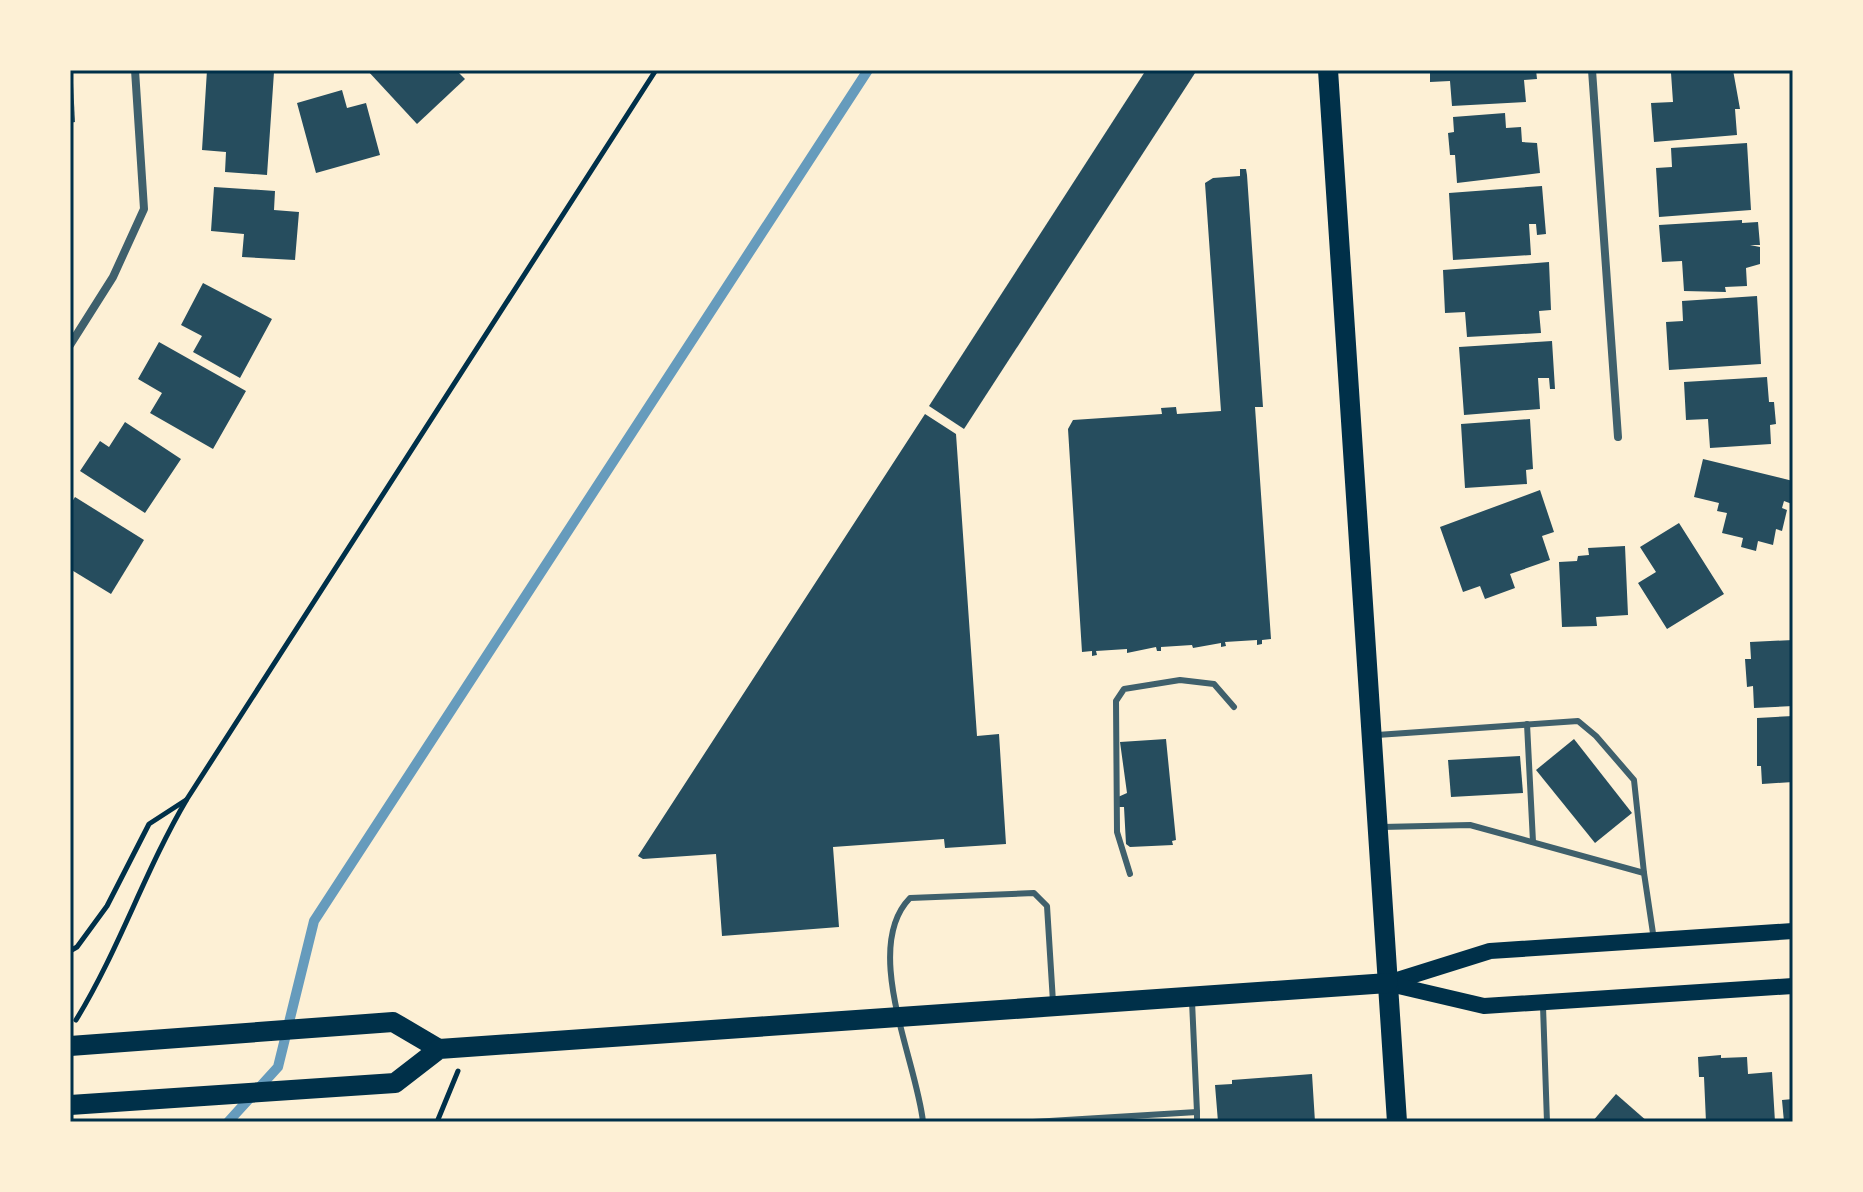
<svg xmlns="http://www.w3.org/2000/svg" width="1863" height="1192" font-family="'DM Sans',sans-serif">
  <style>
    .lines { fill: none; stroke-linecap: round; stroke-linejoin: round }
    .stream { stroke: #669bbc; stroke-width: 10 }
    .building { fill: #264d5e }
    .path { stroke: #003049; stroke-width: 5 }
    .service { stroke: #3f606c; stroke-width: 6 }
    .minor { stroke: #3f606c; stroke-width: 8 }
    .secondary { stroke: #003049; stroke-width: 16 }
    .primary { stroke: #003049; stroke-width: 20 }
    .neatline { fill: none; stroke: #003049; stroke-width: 3 }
  </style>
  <rect width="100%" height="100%" fill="#fdf0d5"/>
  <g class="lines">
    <!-- stream -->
    <path class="stream" d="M228,1122L278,1067L314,921L868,70"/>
  </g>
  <!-- building -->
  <g class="building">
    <path d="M207,70L274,72L267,175L225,172L226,152L202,150Z"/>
    <path d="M367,70H456L465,79L417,124Z"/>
    <path d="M1146,70H1197L964,429L929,406Z"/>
    <path d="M1430,70H1536L1537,79L1524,80L1526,102L1452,106L1450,81L1430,82Z"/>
    <path d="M1733,70L1740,109H1735L1737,135L1654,142L1651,103L1673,102L1671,73Z"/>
    <path d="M70,83H73L75,122L70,123Z"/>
    <path d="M342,90L347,108L366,103L380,155L316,173L297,103Z"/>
    <path d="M1505,113L1506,128L1521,127L1522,142L1537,143L1540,173L1457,183L1455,155H1450L1448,133L1454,132L1453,117Z"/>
    <path d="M1747,143L1751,210L1659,217L1656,168L1672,167L1671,148Z"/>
    <path d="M1240,169H1246L1247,175L1263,407H1255L1271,639L1262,640V644L1257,645V640L1225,642L1226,646L1221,647V643L1193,648L1192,645L1161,647V651H1157L1156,647L1127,653V649L1096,651L1097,655L1092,656V651L1082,652L1068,429L1073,420L1162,414L1161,408L1176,407L1177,414L1221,411L1205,183L1213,178L1240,176Z"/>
    <path d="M1542,186L1546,234L1537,235L1536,224H1529L1531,255L1453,260L1449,193Z"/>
    <path d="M214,187L275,191L274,210L299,212L295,260L242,257L244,234L211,231Z"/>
    <path d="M1742,220V223L1758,222L1760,245H1750L1760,247V264L1746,268L1747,286L1725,287L1726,292L1684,291L1682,261L1662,262L1659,225Z"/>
    <path d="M1549,262L1551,310L1539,311L1541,333L1467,337L1465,312L1445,313L1443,270Z"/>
    <path d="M203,283L272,319L240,378L193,352L202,336L181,325Z"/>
    <path d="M1757,296L1761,364L1669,370L1666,322L1683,321L1682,301Z"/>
    <path d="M1552,341L1555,389H1550L1549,378H1538L1540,409L1464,415L1459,347Z"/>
    <path d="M159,342L246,391L213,449L150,413L162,393L138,379Z"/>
    <path d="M1767,377L1769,402H1774L1776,424L1770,425L1771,444L1710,448L1708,419L1686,420L1684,382Z"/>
    <path d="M925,414L956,434L977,736L999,734L1006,844L945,848L944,839L833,847L839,927L722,936L716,854L643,859L638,856Z"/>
    <path d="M1530,419L1533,469L1526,470L1527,484L1465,488L1461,424Z"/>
    <path d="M125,422L181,459L145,513L80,471L100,441L109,447Z"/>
    <path d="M1703,459L1793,481L1792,504L1784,501L1782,508L1787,510L1782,531L1776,529L1773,545L1758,541L1756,551L1741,547L1743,538L1722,533L1727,513L1717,511L1719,503L1694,497Z"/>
    <path d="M1540,490L1554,532L1542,536L1550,560L1510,574L1515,588L1485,599L1480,586L1463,592L1440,527Z"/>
    <path d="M75,497L144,540L111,594L70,569V505Z"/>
    <path d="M1679,523L1724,594L1667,629L1638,583L1656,572L1640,547Z"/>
    <path d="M1625,546L1628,615L1596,617L1597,626L1562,627L1559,562L1577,561L1578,556L1589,555L1588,548Z"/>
    <path d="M1793,640V706L1754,708L1753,686L1747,687L1745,659H1751L1750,642Z"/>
    <path d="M1793,716V782L1762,784L1761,766H1757V718Z"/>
    <path d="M1166,739L1176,840L1172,841L1173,845L1130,847L1126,844L1124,807H1118V797L1127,793L1120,742Z"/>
    <path d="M1574,739L1632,813L1595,843L1536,770Z"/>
    <path d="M1520,756L1523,793L1451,797L1448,760Z"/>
    <path d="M1721,1055V1058L1747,1057L1748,1074L1772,1072L1775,1122H1706L1704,1077H1699L1698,1057Z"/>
    <path d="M1312,1074L1315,1122H1218L1215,1085L1232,1084V1080Z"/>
    <path d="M1616,1094L1648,1122H1592Z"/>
    <path d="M1793,1099V1122H1784L1782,1100Z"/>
  </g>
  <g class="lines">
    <!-- path -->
    <g class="path">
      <path d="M70,951L77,947L107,906L149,824L186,800"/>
      <path d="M76,1020C119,950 145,870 187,799L656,70"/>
      <path d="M437,1122L458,1071"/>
    </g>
    <!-- service -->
    <g class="service">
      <path d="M1527,724L1533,842"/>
      <path d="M1377,735L1578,721L1596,736L1634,780L1644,873"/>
      <path d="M1382,827L1470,825L1644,873L1654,940"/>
      <path d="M1130,874L1117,832L1116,701L1124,689L1180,680L1214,684L1234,707"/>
      <path d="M1192,1001L1197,1112"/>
      <path d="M1543,1006L1547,1122"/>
      <path d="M923,1122C917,1062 861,948 910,898L1034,893L1047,906L1053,1002"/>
      <path d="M1033,1122L1197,1112V1122"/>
    </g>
    <!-- minor -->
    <g class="minor">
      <path d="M1592,70L1618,437"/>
      <path d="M70,345L113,277L144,209L135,70"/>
    </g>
    <!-- secondary -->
    <g class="secondary">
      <path d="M1388,983L1490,951L1793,931"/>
      <path d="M1390,984L1484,1006L1793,986"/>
    </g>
    <!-- primary -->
    <g class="primary">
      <path d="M1328,70L1397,1122"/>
      <path d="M70,1046L393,1022L439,1049"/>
      <path d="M70,1105L395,1083L439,1049L1388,983"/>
    </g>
  </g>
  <!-- border -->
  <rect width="1863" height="1192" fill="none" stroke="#fdf0d5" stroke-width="144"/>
  <rect x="72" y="72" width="1719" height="1048" class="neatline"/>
</svg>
